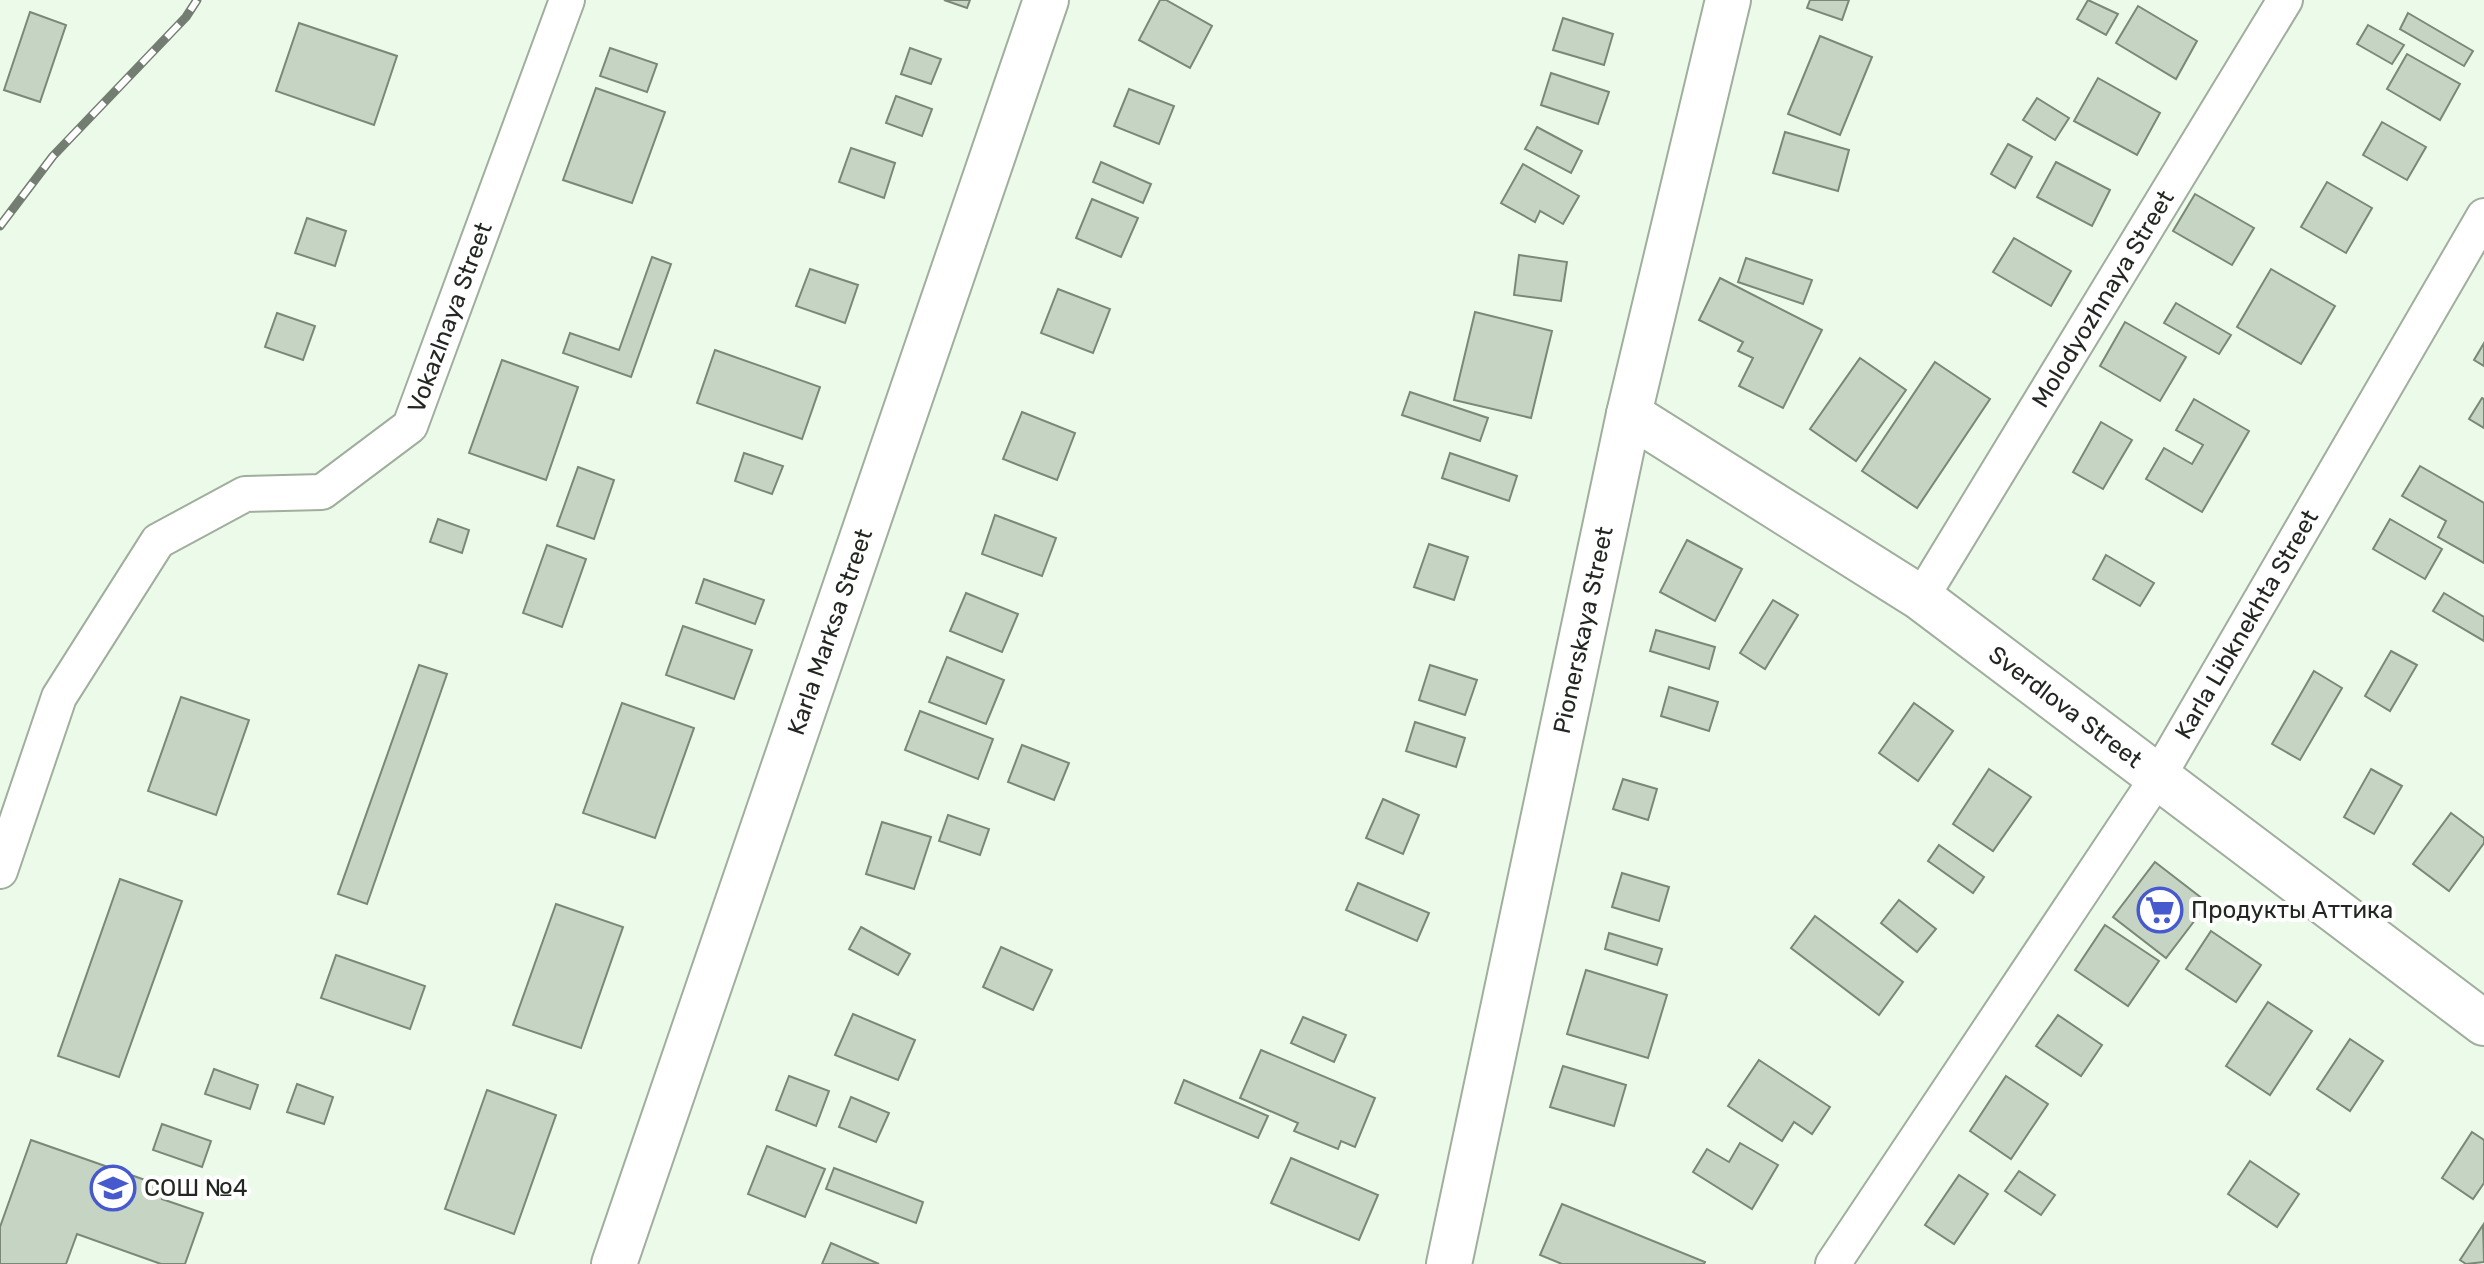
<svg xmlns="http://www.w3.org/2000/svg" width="2484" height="1264" font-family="Rubik,sans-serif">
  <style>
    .building { fill: #c6d5c3; stroke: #7b8878; stroke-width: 2 }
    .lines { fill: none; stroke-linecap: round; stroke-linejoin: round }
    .street-casing { stroke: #a0ae9d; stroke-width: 38 }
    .secondary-casing { stroke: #a0ae9d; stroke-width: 48 }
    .street { stroke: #fff; stroke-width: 34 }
    .secondary { stroke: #fff; stroke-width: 44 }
    .rail-casing { stroke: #747d72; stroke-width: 9 }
    .rail { stroke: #fff; stroke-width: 6; stroke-dasharray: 18; stroke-linecap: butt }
    .labels { text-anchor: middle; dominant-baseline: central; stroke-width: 8; stroke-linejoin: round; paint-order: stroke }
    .street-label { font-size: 24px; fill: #222721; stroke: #fff }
    .poi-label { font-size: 24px; fill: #222721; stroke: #fff; text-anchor: start }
  </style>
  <rect width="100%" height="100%" fill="#ecfbe9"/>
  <!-- building -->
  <g class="building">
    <path d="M944,0H970L967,8Z"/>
    <path d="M1160,0H1166L1212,26L1190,68L1139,40Z"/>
    <path d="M1810,0H1849L1842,20L1807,8Z"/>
    <path d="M2088,0L2118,14L2106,35L2077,19Z"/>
    <path d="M2138,6L2197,41L2176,79L2116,43Z"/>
    <path d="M30,12L66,25L40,102L4,90Z"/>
    <path d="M2408,13L2473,51L2464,66L2400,29Z"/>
    <path d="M1563,18L1613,34L1604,65L1553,50Z"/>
    <path d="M299,23L397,56L374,125L276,91Z"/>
    <path d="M2368,25L2404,45L2392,64L2357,44Z"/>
    <path d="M1820,36L1872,57L1840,135L1788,114Z"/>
    <path d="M610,48L657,64L647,92L600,76Z"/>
    <path d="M910,48L941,59L931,84L901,74Z"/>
    <path d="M2407,54L2460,84L2440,120L2387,89Z"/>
    <path d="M1551,73L1609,92L1598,124L1541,105Z"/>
    <path d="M2098,78L2160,113L2137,155L2074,121Z"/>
    <path d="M596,88L665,112L632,203L563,180Z"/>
    <path d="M1129,89L1174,106L1159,144L1114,126Z"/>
    <path d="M896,96L932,109L922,136L886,123Z"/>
    <path d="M2037,98L2069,118L2055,140L2023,120Z"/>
    <path d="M2382,122L2426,147L2407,180L2363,155Z"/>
    <path d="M1537,127L1582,151L1571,173L1525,149Z"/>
    <path d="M1785,132L1849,150L1838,191L1773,173Z"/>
    <path d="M2008,144L2032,157L2015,188L1991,174Z"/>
    <path d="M851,148L895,163L884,198L839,182Z"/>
    <path d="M1101,162L1151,184L1143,203L1093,182Z"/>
    <path d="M2056,162L2110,190L2092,226L2037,197Z"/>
    <path d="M1523,164L1579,196L1563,224L1540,211L1535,222L1501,203Z"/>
    <path d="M2327,182L2372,208L2346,253L2301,227Z"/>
    <path d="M2195,194L2254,228L2232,265L2173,231Z"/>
    <path d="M1092,199L1138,218L1121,257L1076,238Z"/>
    <path d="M307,218L346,231L335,266L295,253Z"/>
    <path d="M2014,238L2071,271L2051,306L1993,272Z"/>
    <path d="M1519,255L1567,262L1561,301L1514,295Z"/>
    <path d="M652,257L671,264L631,377L563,353L570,333L619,350Z"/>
    <path d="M1746,258L1812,280L1803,304L1738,282Z"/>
    <path d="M810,269L858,285L845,323L796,306Z"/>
    <path d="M2271,269L2335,306L2301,364L2237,327Z"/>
    <path d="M1720,278L1822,330L1783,408L1739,386L1753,358L1738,351L1743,342L1699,320Z"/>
    <path d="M1058,289L1110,309L1093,353L1041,333Z"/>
    <path d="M2176,303L2231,335L2219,354L2164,323Z"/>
    <path d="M1475,312L1552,331L1531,418L1454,400Z"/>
    <path d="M277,313L315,326L303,360L265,347Z"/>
    <path d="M2125,322L2186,357L2160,401L2100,366Z"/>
    <path d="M2484,343V366L2474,360Z"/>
    <path d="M715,350L820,387L802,439L697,403Z"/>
    <path d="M1860,358L1906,390L1856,461L1810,429Z"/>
    <path d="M502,360L578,387L546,480L469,453Z"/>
    <path d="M1935,362L1990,399L1917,508L1862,471Z"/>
    <path d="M1410,392L1488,418L1480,441L1402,415Z"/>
    <path d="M2482,398L2484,399V428L2469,419Z"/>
    <path d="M2194,399L2249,431L2202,512L2146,479L2164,448L2192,464L2203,445L2176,430Z"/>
    <path d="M1022,412L1075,433L1057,480L1003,459Z"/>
    <path d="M2101,422L2132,440L2103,489L2073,472Z"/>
    <path d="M744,453L783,466L772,494L735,481Z"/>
    <path d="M1450,453L1517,476L1509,501L1442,478Z"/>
    <path d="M2420,466L2484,503V563L2438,537L2446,521L2402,496Z"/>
    <path d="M578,467L614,480L594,539L557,526Z"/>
    <path d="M995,515L1056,538L1042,576L982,554Z"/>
    <path d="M438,519L469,530L462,553L430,542Z"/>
    <path d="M2390,519L2442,549L2425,579L2373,549Z"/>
    <path d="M1687,540L1742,569L1715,621L1660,592Z"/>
    <path d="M1429,544L1468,557L1454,600L1414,587Z"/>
    <path d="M547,545L586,559L562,627L523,613Z"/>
    <path d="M2106,555L2154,583L2140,606L2093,579Z"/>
    <path d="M704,579L764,600L755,624L696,603Z"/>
    <path d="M966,593L1018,614L1002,652L950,631Z"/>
    <path d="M2444,593L2484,617V641L2433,611Z"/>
    <path d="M1773,600L1798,615L1765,669L1740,653Z"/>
    <path d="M683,626L752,650L734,699L666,675Z"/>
    <path d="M1656,630L1715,647L1709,669L1650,651Z"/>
    <path d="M2391,651L2417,665L2390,711L2365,696Z"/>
    <path d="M947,657L1004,680L986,724L929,702Z"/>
    <path d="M419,665L447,674L367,904L338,894Z"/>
    <path d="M1430,665L1477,680L1465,715L1419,700Z"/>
    <path d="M2314,671L2342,688L2300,760L2272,744Z"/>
    <path d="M1669,687L1718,702L1709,731L1661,716Z"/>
    <path d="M181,697L249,720L216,815L148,791Z"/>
    <path d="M622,703L694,728L655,838L583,813Z"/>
    <path d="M1914,703L1953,731L1918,781L1879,753Z"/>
    <path d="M920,711L993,739L978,779L905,750Z"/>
    <path d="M1415,722L1465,738L1456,767L1406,751Z"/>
    <path d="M1022,745L1069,763L1054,800L1008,782Z"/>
    <path d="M1989,769L2031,797L1993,851L1953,824Z"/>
    <path d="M2371,769L2402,786L2374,834L2344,817Z"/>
    <path d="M1623,779L1657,789L1648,820L1613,809Z"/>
    <path d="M1383,799L1419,815L1403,854L1366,838Z"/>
    <path d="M2451,813L2484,838V843L2449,891L2413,864Z"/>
    <path d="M948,815L989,829L980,855L939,841Z"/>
    <path d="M882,822L931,837L914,889L866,874Z"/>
    <path d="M1939,845L1984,877L1973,893L1928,861Z"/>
    <path d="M2155,862L2208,903L2166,958L2113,917Z"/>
    <path d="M1622,873L1669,887L1659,921L1612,907Z"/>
    <path d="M120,879L182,901L119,1077L58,1056Z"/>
    <path d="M1358,883L1429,913L1417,941L1346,910Z"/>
    <path d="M1899,900L1936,929L1917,952L1881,923Z"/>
    <path d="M556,904L623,927L581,1048L513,1025Z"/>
    <path d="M1815,916L1903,982L1879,1015L1791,948Z"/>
    <path d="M2105,925L2159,961L2128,1006L2075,970Z"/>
    <path d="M861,927L910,954L898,975L849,949Z"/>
    <path d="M2211,931L2261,965L2236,1002L2186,969Z"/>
    <path d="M1609,933L1662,949L1657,965L1605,949Z"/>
    <path d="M1001,947L1052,970L1033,1010L983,987Z"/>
    <path d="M336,955L425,986L410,1029L321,998Z"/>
    <path d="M1586,970L1667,995L1648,1058L1567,1034Z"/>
    <path d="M2268,1002L2312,1031L2270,1095L2226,1066Z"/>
    <path d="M853,1014L915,1040L898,1080L835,1055Z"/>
    <path d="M2058,1015L2102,1045L2081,1076L2036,1046Z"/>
    <path d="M1303,1017L1346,1035L1334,1062L1291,1043Z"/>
    <path d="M2350,1039L2383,1061L2350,1111L2317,1089Z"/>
    <path d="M1261,1050L1375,1098L1355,1147L1341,1141L1338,1149L1294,1131L1298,1123L1240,1098Z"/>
    <path d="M1759,1060L1830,1107L1812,1134L1794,1122L1782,1141L1728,1106Z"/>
    <path d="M1563,1066L1626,1085L1614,1126L1550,1107Z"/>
    <path d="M214,1069L258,1085L250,1109L205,1094Z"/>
    <path d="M789,1076L829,1091L816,1126L776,1110Z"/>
    <path d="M2006,1076L2048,1104L2011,1159L1970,1131Z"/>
    <path d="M1184,1080L1268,1116L1258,1138L1175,1103Z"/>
    <path d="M297,1084L333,1097L324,1124L287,1112Z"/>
    <path d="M487,1090L556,1115L514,1234L445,1209Z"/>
    <path d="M851,1097L889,1113L876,1142L839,1127Z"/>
    <path d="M162,1124L211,1141L202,1167L153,1150Z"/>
    <path d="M2472,1132L2484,1140V1183L2473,1199L2442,1178Z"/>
    <path d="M31,1140L165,1187L162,1199L203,1213L185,1264H161L77,1234L66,1264H0V1227Z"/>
    <path d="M1740,1143L1778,1165L1752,1209L1693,1172L1707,1149L1729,1162Z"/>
    <path d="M767,1146L825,1169L805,1217L748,1194Z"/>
    <path d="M1291,1158L1378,1195L1359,1240L1271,1203Z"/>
    <path d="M2250,1161L2299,1194L2277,1227L2228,1194Z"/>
    <path d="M834,1168L923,1202L916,1223L826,1189Z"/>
    <path d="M2019,1171L2055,1195L2041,1215L2005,1191Z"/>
    <path d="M1959,1175L1988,1194L1954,1244L1925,1225Z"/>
    <path d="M1562,1204L1705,1262L1704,1264H1562L1540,1255Z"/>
    <path d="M2483,1225L2484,1262L2466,1264L2460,1260Z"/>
    <path d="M831,1243L879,1264H822Z"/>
  </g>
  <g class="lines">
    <!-- street casing -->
    <g class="street-casing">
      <g id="street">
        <path id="s1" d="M1921,598L2285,0"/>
        <path id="s2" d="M0,871L59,697L158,541L245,494L322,492L410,426L567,0"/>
        <path id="s3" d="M1833,1264L2158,777L2484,216"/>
      </g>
    </g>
    <!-- secondary casing -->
    <g class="secondary-casing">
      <g id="secondary">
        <path id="s4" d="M1629,414L1921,598L2484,1023"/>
        <path id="s5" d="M614,1264L1046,0"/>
        <path id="s6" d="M1449,1264L1629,414L1728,0"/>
      </g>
    </g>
    <!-- street -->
    <use href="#street" class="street"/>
    <!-- secondary -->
    <use href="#secondary" class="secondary"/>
    <!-- rail casing -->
    <g class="rail-casing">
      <path id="rail" d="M0,226L53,156L186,17L197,0"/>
    </g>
    <!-- rail -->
    <use href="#rail" class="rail"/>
  </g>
  <!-- icons -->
  <defs>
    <g id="supermarket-ring" transform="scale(2.3)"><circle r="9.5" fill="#fff" stroke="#465ace" stroke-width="1.5"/><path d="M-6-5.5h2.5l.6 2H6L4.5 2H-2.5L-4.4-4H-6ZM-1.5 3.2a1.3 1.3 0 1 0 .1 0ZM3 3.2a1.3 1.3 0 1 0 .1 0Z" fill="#465ace"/></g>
    <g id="school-ring" transform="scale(2.3)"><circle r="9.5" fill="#fff" stroke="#465ace" stroke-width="1.5"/><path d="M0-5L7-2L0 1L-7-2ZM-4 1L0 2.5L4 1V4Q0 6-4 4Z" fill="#465ace"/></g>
  </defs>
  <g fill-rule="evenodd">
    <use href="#supermarket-ring" x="2160" y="910"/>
    <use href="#school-ring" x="113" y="1188"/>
  </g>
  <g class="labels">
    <!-- street labels -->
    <g class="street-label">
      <text stroke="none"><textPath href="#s1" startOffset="350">Molodyozhnaya Street</textPath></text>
      <text stroke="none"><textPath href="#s2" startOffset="770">Vokazlnaya Street</textPath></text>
      <text stroke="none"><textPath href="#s3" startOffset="762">Karla Libknekhta Street</textPath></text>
      <text stroke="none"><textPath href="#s6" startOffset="648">Pionerskaya Street</textPath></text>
      <text stroke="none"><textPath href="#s5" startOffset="668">Karla Marksa Street</textPath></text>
      <text stroke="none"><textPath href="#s4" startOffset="526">Sverdlova Street</textPath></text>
    </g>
    <!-- poi labels -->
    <g class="poi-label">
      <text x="2191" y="910">Продукты Аттика</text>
      <text x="144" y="1188">СОШ №4</text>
    </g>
  </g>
</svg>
